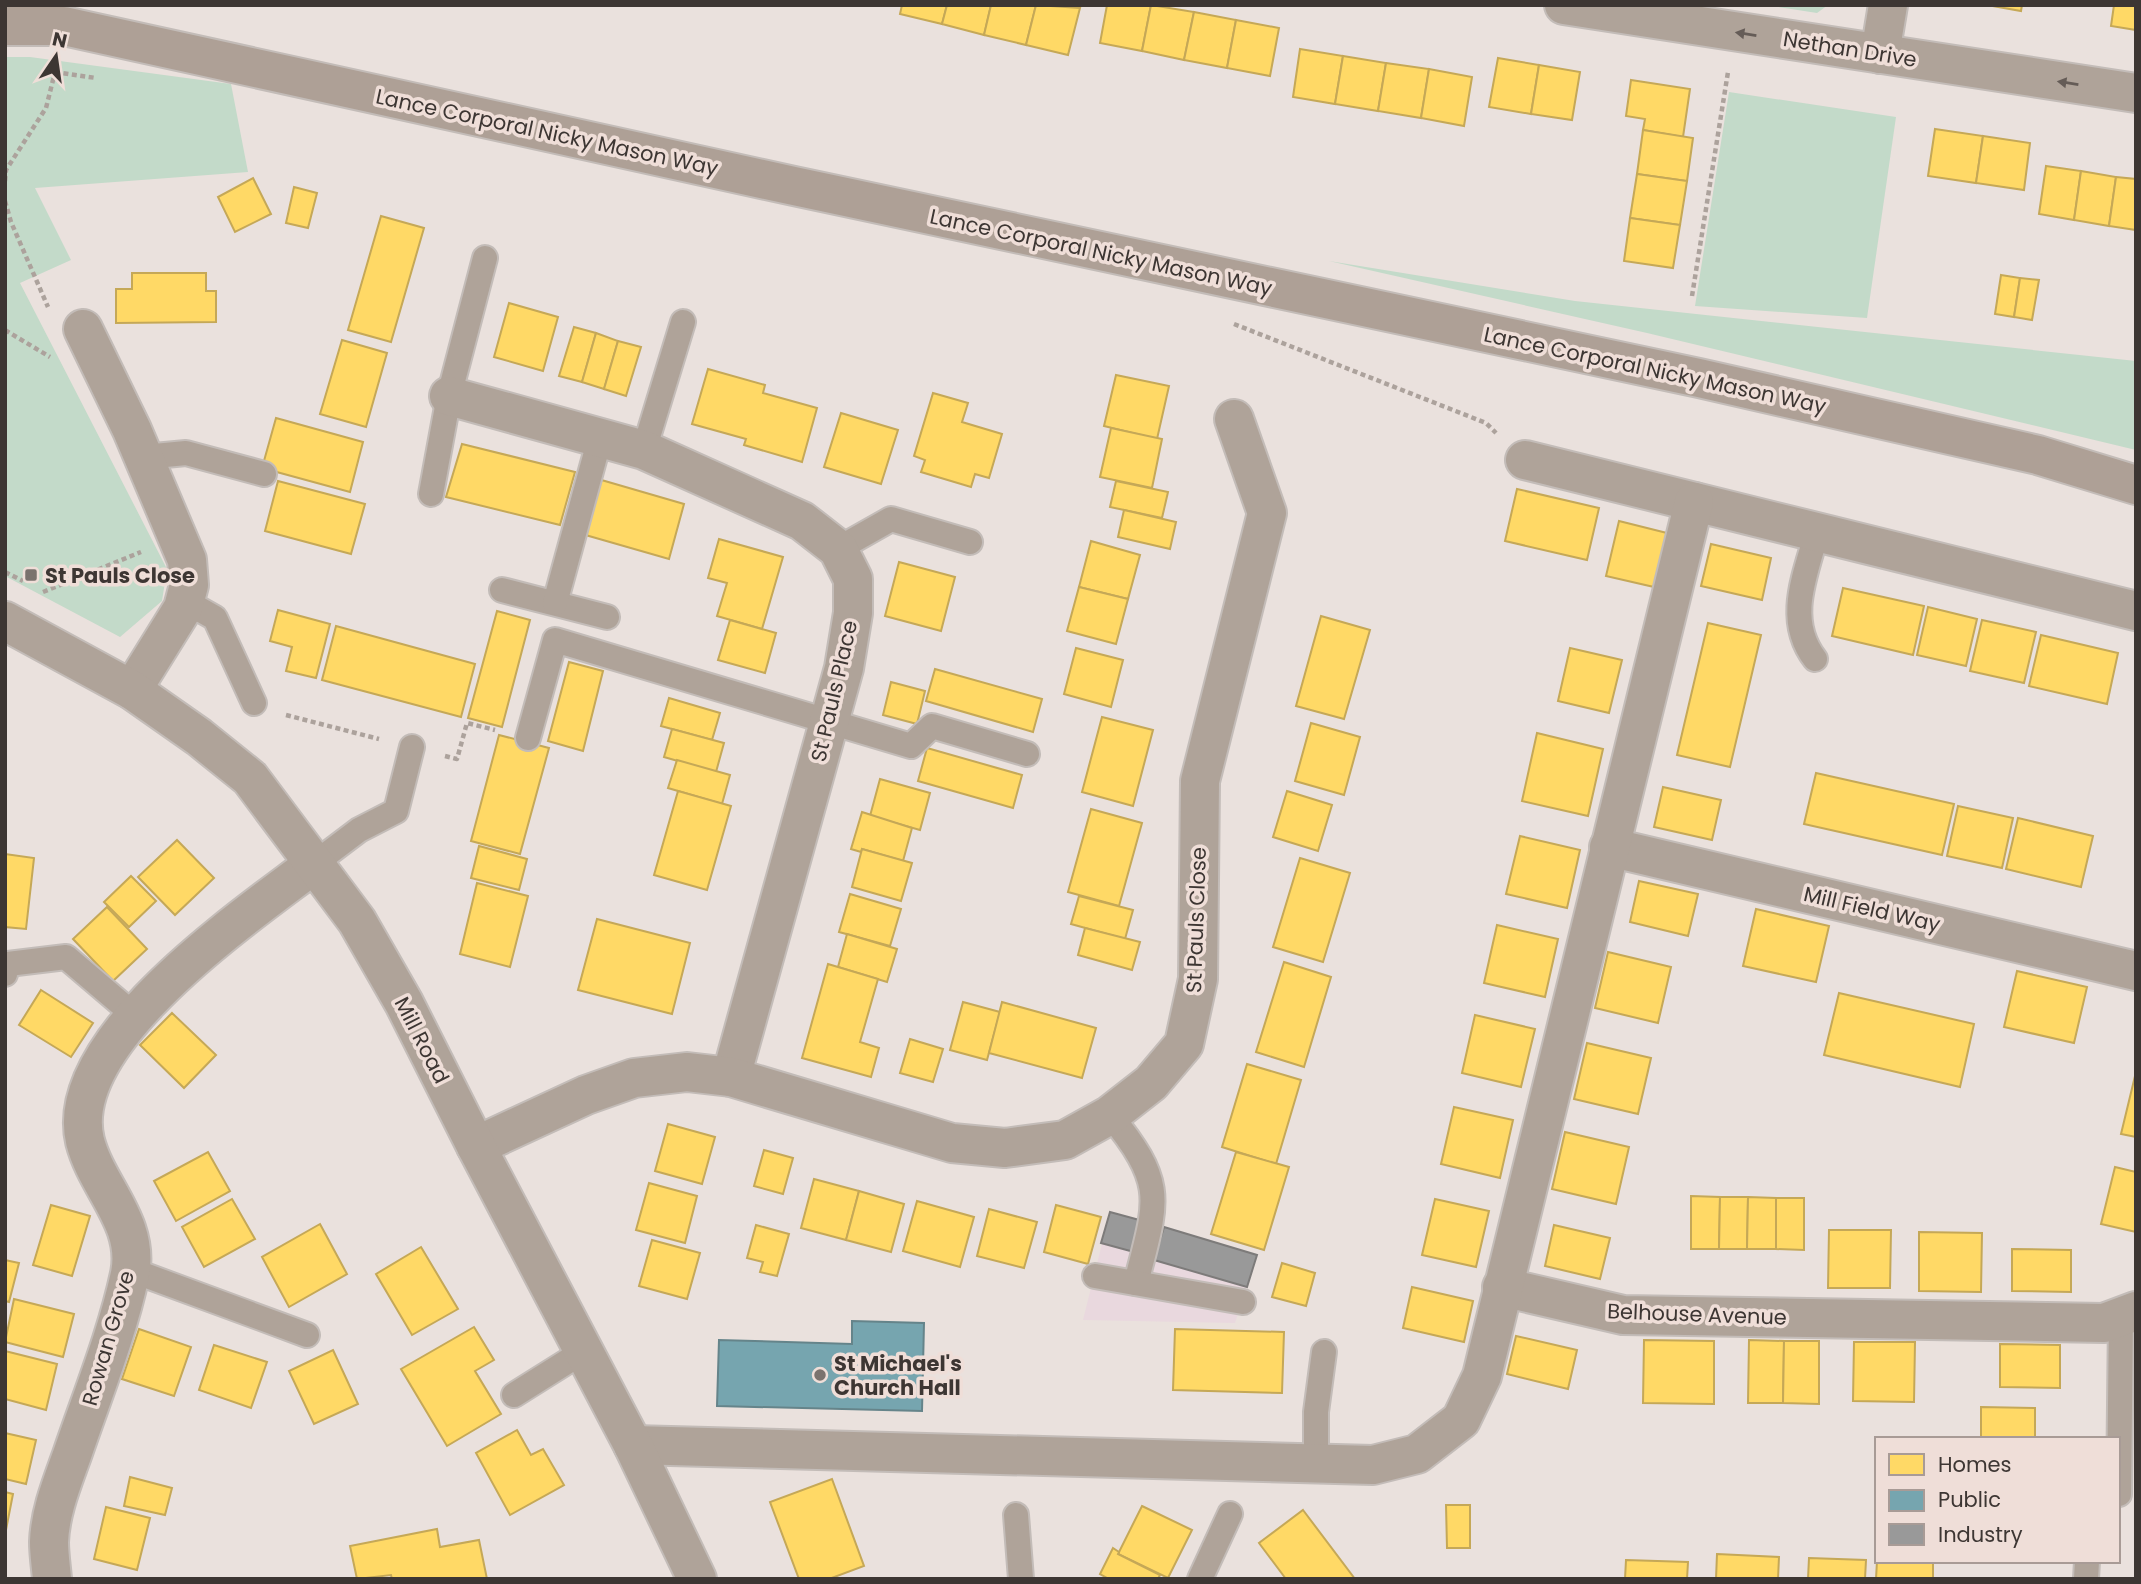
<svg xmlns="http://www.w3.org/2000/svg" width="2141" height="1584" font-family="Poppins,sans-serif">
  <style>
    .industrial { fill: #e9d8de }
    .green { fill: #c3dac9 }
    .homes { fill: #ffd966; stroke: #c5a857; stroke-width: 2 }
    .public { fill: #76a5af; stroke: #65848a; stroke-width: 2 }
    .industry { fill: #999; stroke: #7d7b7a; stroke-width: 2 }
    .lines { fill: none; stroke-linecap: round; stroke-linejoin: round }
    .service-casing { stroke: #c3bcb8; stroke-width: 28 }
    .minor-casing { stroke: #c3bcb8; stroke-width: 42 }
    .tertiary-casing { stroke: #c3bcb8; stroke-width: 42 }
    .secondary-casing { stroke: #c3bcb8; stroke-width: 42 }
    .path { stroke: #aca29c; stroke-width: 4.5; stroke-dasharray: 5 3.5; stroke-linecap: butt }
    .service { stroke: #afa399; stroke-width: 24 }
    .minor { stroke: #afa399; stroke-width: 38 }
    .tertiary { stroke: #afa399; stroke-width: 38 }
    .secondary { stroke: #aea096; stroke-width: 38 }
    .oneway { fill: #655c57 }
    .poi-dot { fill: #7a726e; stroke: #efded8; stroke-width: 2.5 }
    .labels { text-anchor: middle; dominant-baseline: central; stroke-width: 7; stroke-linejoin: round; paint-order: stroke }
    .street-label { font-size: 21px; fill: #3d3633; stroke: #efded8 }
    .poi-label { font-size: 21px; font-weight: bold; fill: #3d3633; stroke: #efded8; text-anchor: start }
  </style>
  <rect width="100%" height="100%" fill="#eae1dd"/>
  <!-- industrial -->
  <path class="industrial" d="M1110,1212L1257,1255L1235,1323L1083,1320Z"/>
  <!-- green -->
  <g class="green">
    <path d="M1766,5H1828L1817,13Z"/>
    <path d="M5,57H30L231,84L248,172L35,188L71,260L20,283L167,569L162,601L120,637L5,576Z"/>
    <path d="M1729,92L1896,117L1867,318L1695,306Z"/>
    <path d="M1329,261L1575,301L2136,361V450L1647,333Z"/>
  </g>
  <!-- homes -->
  <g class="homes">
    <path d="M902,5H947L942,24L900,14Z"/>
    <path d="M947,5H991L984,35L942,24Z"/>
    <path d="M991,5H1036L1026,45L984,35Z"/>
    <path d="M1036,5L1080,8L1068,55L1026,45Z"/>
    <path d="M1107,5H1151L1142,51L1100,43Z"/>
    <path d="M1151,5L1194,12L1184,60L1142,51Z"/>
    <path d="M1987,5H2022L2021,11Z"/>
    <path d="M2114,5H2136V30L2111,26Z"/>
    <path d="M1194,12L1236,20L1227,68L1184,60Z"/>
    <path d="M1236,20L1279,28L1270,76L1227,68Z"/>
    <path d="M1300,49L1343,56L1335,104L1293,97Z"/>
    <path d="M1343,56L1386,63L1378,111L1335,104Z"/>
    <path d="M1498,58L1539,65L1531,114L1489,107Z"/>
    <path d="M1386,63L1429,69L1421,118L1378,111Z"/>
    <path d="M1539,65L1580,72L1572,120L1531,114Z"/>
    <path d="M1429,69L1472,77L1464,126L1421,118Z"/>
    <path d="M1631,80L1690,89L1683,137L1643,130L1645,119L1626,116Z"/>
    <path d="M1935,129L1983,136L1976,183L1928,176Z"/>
    <path d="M1643,130L1693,138L1687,181L1637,174Z"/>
    <path d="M1983,136L2030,143L2024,190L1976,183Z"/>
    <path d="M2046,166L2081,171L2074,220L2039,214Z"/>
    <path d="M2081,171L2116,177L2109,226L2074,220Z"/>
    <path d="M1637,174L1687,181L1680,225L1630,218Z"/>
    <path d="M2116,177L2136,179V230L2109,226Z"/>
    <path d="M253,178L271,214L235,232L218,197Z"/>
    <path d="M294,187L317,193L308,228L286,223Z"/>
    <path d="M381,216L424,228L391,342L348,330Z"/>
    <path d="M1630,218L1680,225L1673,268L1624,261Z"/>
    <path d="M132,273H206V291H216V322L116,323V289H132Z"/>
    <path d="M2001,275L2020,278L2014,317L1995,314Z"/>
    <path d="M2020,278L2039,280L2032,320L2014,317Z"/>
    <path d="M509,303L558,317L543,371L494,357Z"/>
    <path d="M574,327L596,333L582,382L559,376Z"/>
    <path d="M596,333L618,341L604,389L582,382Z"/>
    <path d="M342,340L387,353L366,427L320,414Z"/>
    <path d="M618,341L641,347L626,396L604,389Z"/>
    <path d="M708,369L765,385L763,393L817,408L802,462L744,445L746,439L692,424Z"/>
    <path d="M1116,375L1169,386L1157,439L1104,426Z"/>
    <path d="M933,393L968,403L962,422L1002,434L989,478L975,474L971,487L921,472L925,460L914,456Z"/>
    <path d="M841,413L898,430L881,484L824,467Z"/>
    <path d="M276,418L363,442L350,492L262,468Z"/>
    <path d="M1111,428L1162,439L1152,488L1100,477Z"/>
    <path d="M462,444L575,472L560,525L446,497Z"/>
    <path d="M598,479L684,504L669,559L582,534Z"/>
    <path d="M278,481L365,504L351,554L265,531Z"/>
    <path d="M1116,481L1168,492L1162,518L1110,507Z"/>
    <path d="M1517,489L1599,508L1587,560L1505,541Z"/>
    <path d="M1124,510L1176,522L1170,549L1118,537Z"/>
    <path d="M1619,521L1667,533L1654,587L1606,576Z"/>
    <path d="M719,539L783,557L762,629L717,616L727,583L708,578Z"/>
    <path d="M1091,541L1140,555L1128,599L1079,587Z"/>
    <path d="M1711,544L1771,558L1762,600L1701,586Z"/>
    <path d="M899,562L955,577L941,631L885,616Z"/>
    <path d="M1079,587L1128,599L1116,644L1067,631Z"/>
    <path d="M1843,588L1924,606L1913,655L1832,636Z"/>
    <path d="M1928,607L1977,619L1966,666L1917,655Z"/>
    <path d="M278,610L330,624L316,678L286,671L292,647L270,641Z"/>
    <path d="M497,611L530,620L502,727L468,718Z"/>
    <path d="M1321,616L1370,630L1344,719L1296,706Z"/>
    <path d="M730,620L776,633L765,673L718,660Z"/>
    <path d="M1982,620L2036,632L2024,683L1970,671Z"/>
    <path d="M1708,623L1761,635L1730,767L1677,755Z"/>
    <path d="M336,626L475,664L461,717L322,680Z"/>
    <path d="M2041,635L2118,653L2107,704L2029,686Z"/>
    <path d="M1076,648L1123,660L1111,707L1064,694Z"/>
    <path d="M1570,648L1622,660L1609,713L1558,701Z"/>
    <path d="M569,662L603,671L583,751L548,741Z"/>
    <path d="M935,669L1042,699L1033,732L926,701Z"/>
    <path d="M891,682L925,691L917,724L883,715Z"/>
    <path d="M669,698L720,713L712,740L661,726Z"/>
    <path d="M1102,717L1153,730L1133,806L1082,792Z"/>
    <path d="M1311,723L1360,737L1344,795L1295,781Z"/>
    <path d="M672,729L724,743L716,772L664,757Z"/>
    <path d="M1537,733L1603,749L1588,816L1522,801Z"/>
    <path d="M499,735L549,748L520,854L471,841Z"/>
    <path d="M927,748L1022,775L1013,808L918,781Z"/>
    <path d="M677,760L730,775L722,804L668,788Z"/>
    <path d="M1816,773L1954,804L1942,855L1804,824Z"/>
    <path d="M880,779L930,793L920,830L870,816Z"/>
    <path d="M1663,787L1721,800L1712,840L1654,827Z"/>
    <path d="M678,791L731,806L707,890L654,875Z"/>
    <path d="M1287,791L1332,805L1318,851L1273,837Z"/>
    <path d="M1958,806L2013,818L2002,868L1947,856Z"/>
    <path d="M1091,809L1142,823L1119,906L1068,892Z"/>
    <path d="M862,812L912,828L903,861L862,849L861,852L851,849Z"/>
    <path d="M2018,818L2093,836L2081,887L2006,869Z"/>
    <path d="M1520,836L1580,850L1567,908L1506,894Z"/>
    <path d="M177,840L214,878L175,915L138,877Z"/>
    <path d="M479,846L527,859L519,890L471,878Z"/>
    <path d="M862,849L912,863L901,901L852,887Z"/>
    <path d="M5,854L34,858L26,929L5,927Z"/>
    <path d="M1300,858L1350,873L1323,962L1273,947Z"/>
    <path d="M131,876L156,901L129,927L104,902Z"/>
    <path d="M1639,881L1698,894L1688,936L1630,922Z"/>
    <path d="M477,883L528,896L510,967L460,954Z"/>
    <path d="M850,894L901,909L890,946L839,932Z"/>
    <path d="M1079,896L1133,910L1125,939L1071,924Z"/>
    <path d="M107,907L147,949L113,981L73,939Z"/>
    <path d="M1756,909L1829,926L1816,982L1743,966Z"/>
    <path d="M597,919L690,943L672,1014L578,990Z"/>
    <path d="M1497,925L1558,939L1545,997L1484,983Z"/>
    <path d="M1085,928L1140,942L1132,970L1078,955Z"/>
    <path d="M847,934L897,949L887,982L838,967Z"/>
    <path d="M1608,952L1671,967L1658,1023L1595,1008Z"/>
    <path d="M1284,962L1331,977L1304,1067L1256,1052Z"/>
    <path d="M828,964L878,979L860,1042L879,1048L871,1077L802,1058Z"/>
    <path d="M2017,971L2087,987L2074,1043L2004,1027Z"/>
    <path d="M41,990L93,1023L71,1057L19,1025Z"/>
    <path d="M1839,993L1974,1024L1960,1087L1824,1055Z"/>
    <path d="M963,1002L1000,1012L987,1060L950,1050Z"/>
    <path d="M1002,1002L1096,1028L1082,1078L989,1053Z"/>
    <path d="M172,1013L216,1055L184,1088L140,1045Z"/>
    <path d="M1475,1015L1535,1029L1521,1087L1462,1073Z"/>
    <path d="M910,1039L943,1049L933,1082L900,1073Z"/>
    <path d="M1587,1043L1651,1058L1638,1114L1574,1099Z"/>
    <path d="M1247,1064L1301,1080L1276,1164L1222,1147Z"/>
    <path d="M2135,1076H2136V1137L2121,1134Z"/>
    <path d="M1454,1107L1513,1120L1500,1178L1441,1164Z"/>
    <path d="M668,1124L715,1137L702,1184L655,1171Z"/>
    <path d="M1565,1132L1629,1147L1616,1204L1552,1189Z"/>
    <path d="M764,1150L793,1158L783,1194L754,1186Z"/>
    <path d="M208,1152L230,1191L176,1221L154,1181Z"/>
    <path d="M1236,1152L1289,1167L1264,1250L1211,1234Z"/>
    <path d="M2115,1167L2136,1172V1232L2101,1224Z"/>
    <path d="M814,1179L859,1191L846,1240L801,1228Z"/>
    <path d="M649,1183L697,1196L685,1243L636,1230Z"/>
    <path d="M859,1191L904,1204L891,1252L846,1240Z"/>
    <path d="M1691,1196L1720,1197L1719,1249H1691Z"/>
    <path d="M1720,1197H1748L1747,1249H1719Z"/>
    <path d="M1748,1197L1776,1198V1249H1747Z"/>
    <path d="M1776,1198H1804V1250L1776,1249Z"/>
    <path d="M232,1199L255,1239L204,1267L182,1227Z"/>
    <path d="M1435,1199L1489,1211L1476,1267L1422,1255Z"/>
    <path d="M917,1201L974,1217L960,1267L903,1251Z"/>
    <path d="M51,1205L90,1216L72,1276L33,1265Z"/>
    <path d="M1056,1205L1101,1217L1088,1264L1044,1252Z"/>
    <path d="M989,1209L1037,1222L1024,1268L977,1256Z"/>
    <path d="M320,1224L347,1274L289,1307L262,1257Z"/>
    <path d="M756,1225L789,1234L777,1276L760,1272L763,1262L747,1258Z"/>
    <path d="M1554,1225L1610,1238L1600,1279L1545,1266Z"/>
    <path d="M1829,1230H1891L1890,1288H1828Z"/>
    <path d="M1919,1232L1982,1233L1981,1292L1919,1291Z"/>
    <path d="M652,1240L700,1253L687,1299L639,1286Z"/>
    <path d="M421,1247L458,1309L412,1335L376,1274Z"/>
    <path d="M2012,1249L2071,1250V1292L2012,1291Z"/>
    <path d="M5,1260L19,1263L9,1302L5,1301Z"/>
    <path d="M1282,1263L1315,1273L1306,1306L1272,1297Z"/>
    <path d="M1412,1287L1473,1301L1464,1342L1403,1328Z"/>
    <path d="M14,1299L74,1314L63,1357L5,1342Z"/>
    <path d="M474,1327L494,1360L475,1371L501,1414L447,1446L401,1369Z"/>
    <path d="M139,1329L191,1347L174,1396L122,1379Z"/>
    <path d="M1175,1329L1284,1332L1282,1393L1173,1390Z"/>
    <path d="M1516,1336L1577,1350L1568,1389L1507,1374Z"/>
    <path d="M1644,1340L1714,1341V1404L1643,1403Z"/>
    <path d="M1749,1340L1784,1341L1783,1403H1748Z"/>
    <path d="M1784,1341H1819V1404L1783,1403Z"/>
    <path d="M1854,1342H1915L1914,1402L1853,1401Z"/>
    <path d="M2000,1344L2060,1345V1388L2000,1387Z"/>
    <path d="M214,1345L267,1362L251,1408L199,1390Z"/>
    <path d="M333,1350L358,1404L314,1424L289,1371Z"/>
    <path d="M5,1351L57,1364L46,1410L5,1399Z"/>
    <path d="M1981,1407L2035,1408V1439H1981Z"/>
    <path d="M517,1430L531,1455L543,1449L564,1485L510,1515L476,1453Z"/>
    <path d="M5,1433L36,1440L26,1484L5,1479Z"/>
    <path d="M130,1477L172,1488L165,1515L124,1506Z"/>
    <path d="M832,1479L864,1566L829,1579H799L770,1502Z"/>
    <path d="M5,1492L13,1494L5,1535Z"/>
    <path d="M1446,1505H1470V1548H1447Z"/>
    <path d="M1142,1506L1192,1530L1168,1578L1118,1554Z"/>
    <path d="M106,1507L150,1518L137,1570L94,1559Z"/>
    <path d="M1303,1510L1355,1579H1286L1259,1543Z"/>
    <path d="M437,1529L440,1547L479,1540L487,1579H392L391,1575L357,1579L350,1546Z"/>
    <path d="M1113,1548L1119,1552L1118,1554L1160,1575L1158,1579H1109L1100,1574Z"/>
    <path d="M1717,1554L1779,1557L1778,1579H1716Z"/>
    <path d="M1809,1558L1866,1560L1865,1579H1808Z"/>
    <path d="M1626,1560L1688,1562L1687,1579H1625Z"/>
    <path d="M1877,1561L1933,1563V1579H1876Z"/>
  </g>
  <!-- public -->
  <path class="public" d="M852,1321L924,1323L922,1411L717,1406L719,1340L852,1344Z"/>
  <!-- industry -->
  <g class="industry">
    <path d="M1110,1212L1143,1221L1134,1252L1101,1243Z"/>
    <path d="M1164,1227L1257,1255L1247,1287L1154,1260Z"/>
  </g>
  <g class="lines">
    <!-- service casing -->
    <g class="service-casing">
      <g id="service">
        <path d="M644,450L683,322"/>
        <path d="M144,457L186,453L264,474"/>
        <path d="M431,494L449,396L485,258"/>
        <path d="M838,549L891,519L970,542"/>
        <path d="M502,590L607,617"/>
        <path d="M185,601L215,618L254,703"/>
        <path d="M555,603L600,438"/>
        <path d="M1815,659C1785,620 1805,576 1817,532"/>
        <path d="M528,738L555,640L911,746L932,726L1027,754"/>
        <path d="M314,864L359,830L396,811L412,747"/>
        <path d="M5,974L8,964L66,957L134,1015"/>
        <path d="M1110,1115C1167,1185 1157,1200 1136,1283"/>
        <path d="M131,1270L307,1335"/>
        <path d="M1095,1276L1243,1302"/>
        <path d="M514,1395L584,1351"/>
        <path d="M1316,1464V1412L1324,1352"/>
        <path d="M2119,1494L2121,1317"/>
        <path d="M1016,1515L1021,1579"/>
        <path d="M1200,1579L1230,1514"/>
        <path d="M2086,1579L2087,1561"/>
      </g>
    </g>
    <!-- minor casing -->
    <g class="minor-casing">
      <g id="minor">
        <path d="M1564,5L2136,93"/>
        <path d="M1880,54L1888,5"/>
        <path d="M83,329L132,430L187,560L189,585L183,608L132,690"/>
        <path d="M449,396L644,450L802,521L838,549L853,579V613L844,668L731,1077"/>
        <path d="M1525,460L2136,611"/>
        <path d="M1609,847L2136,971"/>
        <path d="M476,1146L586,1095L634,1078L687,1072L731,1077L952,1143L1005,1148L1065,1140L1110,1115L1151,1083L1184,1044L1198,979L1200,781L1267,513L1234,419"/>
        <path d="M1502,1287L1623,1315L2104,1323L2136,1311"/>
        <path d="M633,1445L1373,1465L1417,1454L1461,1420L1482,1376L1694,502"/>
        <path d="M52,1579C51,1567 49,1554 49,1542C50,1512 62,1483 72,1455C92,1396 117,1335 130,1274C140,1222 97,1188 85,1141C61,1041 245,917 314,864"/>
      </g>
    </g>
    <!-- tertiary casing -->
    <g class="tertiary-casing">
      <path id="tertiary" d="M5,621L132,690L199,737L250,778L357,921L404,1003L476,1146L633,1445L697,1579"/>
    </g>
    <!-- secondary casing -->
    <g class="secondary-casing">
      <path id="secondary" d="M5,26H64L794,186L1699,378L2038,455L2136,485"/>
    </g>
    <!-- path -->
    <g class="path">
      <path d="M55,72L96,78"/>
      <path d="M5,181L6,170L46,108L55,72"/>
      <path d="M5,201L11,222L48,307"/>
      <path d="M1692,296L1728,72"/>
      <path d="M1234,324L1486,423L1496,433"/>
      <path d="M5,330L50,357"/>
      <path d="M5,572L23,581"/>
      <path d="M43,592L141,552"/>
      <path d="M286,715L379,739"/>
      <path d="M445,756L457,759L467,723L495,730"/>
    </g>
    <!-- service -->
    <use href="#service" class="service"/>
    <!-- minor -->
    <use href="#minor" class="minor"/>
    <!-- tertiary -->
    <use href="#tertiary" class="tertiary"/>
    <!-- secondary -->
    <use href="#secondary" class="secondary"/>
  </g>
  <!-- one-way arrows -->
  <defs><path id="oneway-solid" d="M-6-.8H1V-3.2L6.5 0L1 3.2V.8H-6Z" transform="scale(1.75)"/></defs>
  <g class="oneway">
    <use href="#oneway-solid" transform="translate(1746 34) rotate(-171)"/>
    <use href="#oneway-solid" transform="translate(2068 83) rotate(-171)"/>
  </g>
  <!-- markers -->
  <g class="poi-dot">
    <rect x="24" y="568" width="14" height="14" rx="3.5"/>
    <circle cx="820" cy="1375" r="7"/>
  </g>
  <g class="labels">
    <!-- street labels -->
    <g class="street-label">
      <text transform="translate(1850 49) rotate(9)">Nethan Drive</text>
      <text transform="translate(547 132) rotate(12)">Lance Corporal Nicky Mason Way</text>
      <text transform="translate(1101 252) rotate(12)">Lance Corporal Nicky Mason Way</text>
      <text transform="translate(1655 370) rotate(12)">Lance Corporal Nicky Mason Way</text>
      <text transform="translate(834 691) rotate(-77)">St Pauls Place</text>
      <text transform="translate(1872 909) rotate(13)">Mill Field Way</text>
      <text transform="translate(1196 920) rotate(-88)">St Pauls Close</text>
      <text transform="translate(422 1040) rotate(63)">Mill Road</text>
      <text transform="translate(1697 1314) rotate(2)">Belhouse Avenue</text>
      <text transform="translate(108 1338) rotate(-74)">Rowan Grove</text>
    </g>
    <!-- poi labels -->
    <g class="poi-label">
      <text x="45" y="575">St Pauls Close</text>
      <text x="834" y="1363">St Michael's<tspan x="834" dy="24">Church Hall</tspan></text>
    </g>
  </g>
  <!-- border -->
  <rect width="2141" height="1584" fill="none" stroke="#3d3633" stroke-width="14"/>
  <!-- legend -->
  <rect x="1875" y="1437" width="245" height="126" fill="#efded8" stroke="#a89b96" stroke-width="2"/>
  <rect x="1889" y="1454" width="35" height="21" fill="#ffd966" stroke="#a89b96" stroke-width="2"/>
  <text x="1938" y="1472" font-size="21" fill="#3d3633">Homes</text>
  <rect x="1889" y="1490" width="35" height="21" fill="#76a5af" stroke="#a89b96" stroke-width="2"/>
  <text x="1938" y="1507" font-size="21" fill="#3d3633">Public</text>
  <rect x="1889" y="1524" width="35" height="21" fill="#999999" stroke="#a89b96" stroke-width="2"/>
  <text x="1938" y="1542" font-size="21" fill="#3d3633">Industry</text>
  <!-- north arrow -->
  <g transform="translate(56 56) rotate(13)" stroke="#efded8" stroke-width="5" paint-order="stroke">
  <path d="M0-5L12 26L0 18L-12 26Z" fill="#3d3633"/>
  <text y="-10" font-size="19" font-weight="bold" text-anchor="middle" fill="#3d3633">N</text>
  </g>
</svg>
